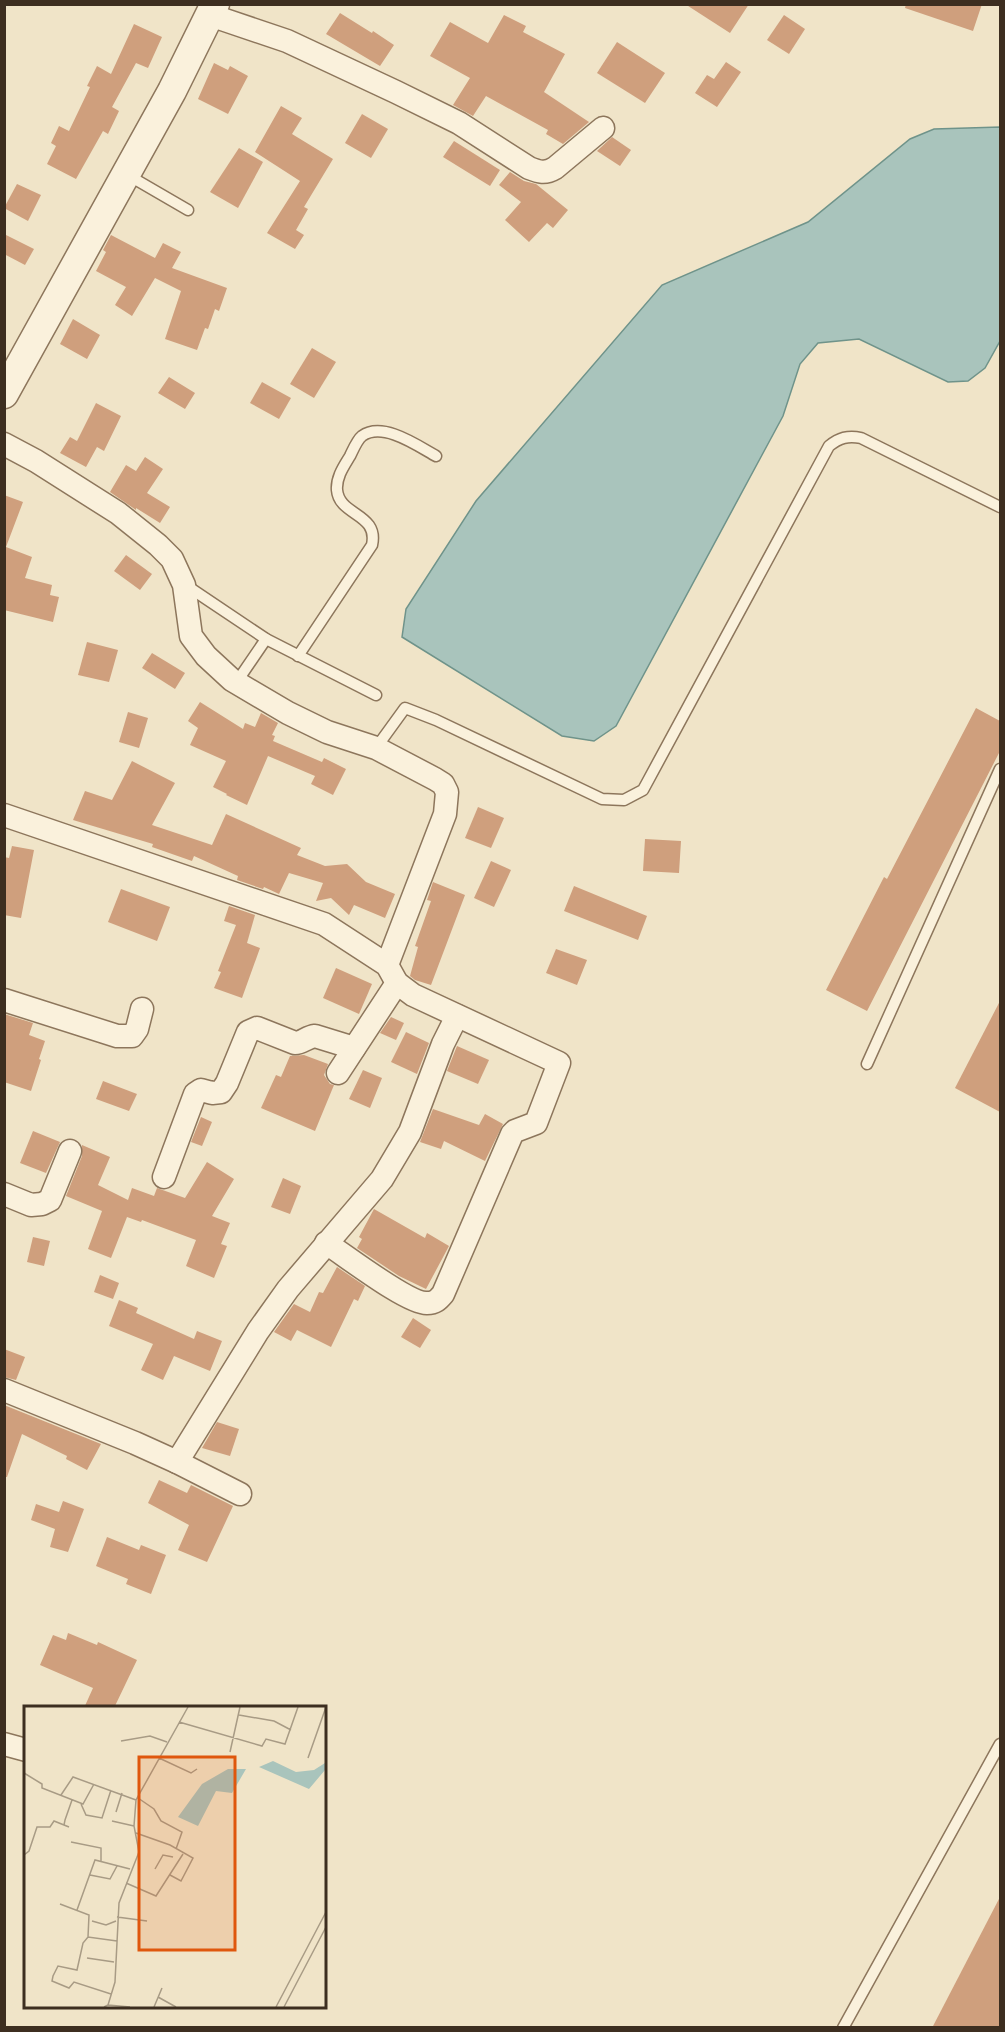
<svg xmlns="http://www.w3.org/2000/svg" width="1005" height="2032" font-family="Bitter,serif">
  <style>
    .water { fill: #a9c4bc; stroke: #6f938a; stroke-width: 1.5 }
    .building { fill: #cf9f7d }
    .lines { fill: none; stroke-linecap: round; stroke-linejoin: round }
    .service-casing { stroke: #8d765c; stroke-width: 13 }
    .minor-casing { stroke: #8d765c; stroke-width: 25 }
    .tertiary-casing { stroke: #8d765c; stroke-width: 31 }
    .service { stroke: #faf1dc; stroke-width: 10 }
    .minor { stroke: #faf1dc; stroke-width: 22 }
    .tertiary { stroke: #faf1dc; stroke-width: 28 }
    .inset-road { fill: none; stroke: #a89b85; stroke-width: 1.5 }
    .view { fill: #df570d; fill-opacity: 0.15; stroke: #df570d; stroke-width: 3 }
    .inset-edge { fill: none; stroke: #3d2e20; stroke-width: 3 }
  </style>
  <rect width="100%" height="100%" fill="#f0e4c8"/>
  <!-- water -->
  <path class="water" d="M1000,127V341L985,368L968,381L948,382L859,339L818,343L800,364L783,416L616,726L594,741L562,736L402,637L406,609L476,501L662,285L808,222L910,139L934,129Z"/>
  <!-- building -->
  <g class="building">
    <path d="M685,4H749L730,33Z"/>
    <path d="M906,4H982L973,31L905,8Z"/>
    <path d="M340,13L372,33L373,31L394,45L380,66L326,34Z"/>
    <path d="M504,15L526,26L523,32L565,54L544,92L589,122L563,144L546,134L548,130L486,96L473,116L453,105L470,78L430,56L450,22L488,43Z"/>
    <path d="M784,15L805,29L789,54L767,40Z"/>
    <path d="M134,24L162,37L148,68L136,63L112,107L119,111L108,134L103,131L76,179L47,164L56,146L51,143L59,126L69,131L90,87L87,86L97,66L111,74Z"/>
    <path d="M617,42L665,73L645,103L597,73Z"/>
    <path d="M726,62L741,72L717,107L695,93L707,75L714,79Z"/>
    <path d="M214,63L228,70L230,66L248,76L228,114L198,99Z"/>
    <path d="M281,106L302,118L292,134L333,159L304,207L308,209L296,230L304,235L295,249L267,233L300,181L255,152Z"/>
    <path d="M362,114L388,129L371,158L345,143Z"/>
    <path d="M612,137L631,150L620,166L597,151Z"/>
    <path d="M454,141L500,170L490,186L443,157Z"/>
    <path d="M239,148L263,162L238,208L210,192Z"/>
    <path d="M510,172L524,181L536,184L568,210L553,228L547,223L529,242L505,220L521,202L499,185Z"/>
    <path d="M17,184L41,195L28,221L4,208Z"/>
    <path d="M4,234L34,249L25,265L4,254Z"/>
    <path d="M111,235L155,258L163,243L181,252L172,268L227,288L219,311L215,309L208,329L205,328L197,350L165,339L181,291L155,278L132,316L115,305L126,287L96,271L106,252L103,250Z"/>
    <path d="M73,319L100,335L87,359L60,344Z"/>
    <path d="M312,348L336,362L314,398L290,384Z"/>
    <path d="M169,377L195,393L185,409L158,393Z"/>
    <path d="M262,382L291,398L279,419L250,403Z"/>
    <path d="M96,403L121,416L104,451L97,447L86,467L60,453L70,437L77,441Z"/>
    <path d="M145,457L163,469L147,493L170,507L160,523L136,508V510L110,492L126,465L136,471Z"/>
    <path d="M4,495L23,502L6,547L32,557L25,578L52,585L50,595L59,597L53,622L4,610Z"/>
    <path d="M126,555L152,574L140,590L114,571Z"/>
    <path d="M87,642L118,650L109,682L78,675Z"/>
    <path d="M152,653L185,673L175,689L142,668Z"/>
    <path d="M200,702L243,729L245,723L255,727L261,713L278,723L272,735L275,736L273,741L322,762L324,758L346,769L333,795L311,784L315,776L268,756L247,805L226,795L227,794L213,787L226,761L190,745L198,728L188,721Z"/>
    <path d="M976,708L1000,721V751L867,1011L826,990L884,877L887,879Z"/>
    <path d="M128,712L148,718L139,748L119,742Z"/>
    <path d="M132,761L175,783L152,825L212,845L226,814L301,848L297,855L325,866L347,864L366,882L395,894L385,918L354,905L349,915L331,898L316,901L323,883L289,873L279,894L264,887L263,889L237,880L238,876L194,856L192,861L152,847L153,844L73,820L85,791L112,800Z"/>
    <path d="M478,807L504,818L491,848L465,838Z"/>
    <path d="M645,839L681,841L679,873L643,871Z"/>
    <path d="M12,846L34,850L21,918L4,915V857L9,858Z"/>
    <path d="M491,861L511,870L494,907L474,898Z"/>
    <path d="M433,882L465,895L431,985L415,980L410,976L418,947L415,946L431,901L427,900Z"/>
    <path d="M574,886L647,916L638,940L564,911Z"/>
    <path d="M121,889L170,907L157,941L108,922Z"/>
    <path d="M229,906L255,915L247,943L260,948L242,998L214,988L221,972L218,971L236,925L224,921Z"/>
    <path d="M556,949L587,960L577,985L546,973Z"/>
    <path d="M336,968L372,984L359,1014L323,998Z"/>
    <path d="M1000,1001V1112L955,1088Z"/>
    <path d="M4,1014L33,1023L29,1035L45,1041L39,1059L41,1060L31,1091L4,1082Z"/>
    <path d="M391,1017L404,1023L396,1040L380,1033Z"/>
    <path d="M406,1032L429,1043L417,1074L391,1062Z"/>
    <path d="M457,1046L489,1060L478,1084L447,1071Z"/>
    <path d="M304,1055L328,1064L324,1075L330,1084L334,1085L315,1131L261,1108L276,1075L281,1077L290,1056Z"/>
    <path d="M363,1070L382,1078L370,1108L349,1099Z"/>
    <path d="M103,1081L137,1094L129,1111L96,1099Z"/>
    <path d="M433,1109L479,1125L485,1114L503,1124L485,1161L444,1141L441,1149L420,1142Z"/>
    <path d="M201,1117L212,1122L202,1146L191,1142Z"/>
    <path d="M33,1131L60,1142L46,1173L20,1163Z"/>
    <path d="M82,1145L110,1157L98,1185L128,1200L132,1188L154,1196L157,1188L185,1198L207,1162L234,1179L212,1216L230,1223L221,1244L227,1246L214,1278L186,1266L196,1240L142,1220L141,1222L127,1217L111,1258L88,1249L102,1211L66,1196L82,1156Z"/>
    <path d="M283,1178L301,1186L290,1214L271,1207Z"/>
    <path d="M374,1209L425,1238L427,1233L449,1246L426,1289L399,1276L357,1248L362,1239L359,1237Z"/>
    <path d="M33,1237L50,1241L44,1266L27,1262Z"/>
    <path d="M337,1267L365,1286L358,1301L354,1299L331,1347L297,1330L291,1341L274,1332L294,1304L310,1312L319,1292L323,1293Z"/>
    <path d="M100,1275L119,1283L113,1299L94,1292Z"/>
    <path d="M119,1300L138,1308L136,1313L194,1339L197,1331L222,1341L210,1371L174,1356L163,1380L141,1370L153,1344L109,1326Z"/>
    <path d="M413,1318L431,1330L420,1348L401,1337Z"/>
    <path d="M4,1349L25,1357L16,1380L4,1377Z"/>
    <path d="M4,1405L101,1444L87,1470L66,1459L67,1456L22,1434L7,1477H4Z"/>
    <path d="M217,1422L239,1429L230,1456L202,1448Z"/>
    <path d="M159,1480L187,1493L191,1485L233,1506L207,1562L178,1550L189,1525L148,1503Z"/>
    <path d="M63,1501L84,1509L68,1552L50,1547L55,1529L31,1520L36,1504L59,1512Z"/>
    <path d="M107,1537L139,1550L141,1545L166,1555L151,1594L126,1584L128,1579L96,1566Z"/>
    <path d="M68,1633L97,1645L98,1642L137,1660L114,1708H84L93,1688L40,1665L53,1635L66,1640Z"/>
    <path d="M1000,1897V2028H932Z"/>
  </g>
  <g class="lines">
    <!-- service casing -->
    <g class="service-casing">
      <g id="service">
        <path d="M126,174L188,210"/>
        <path d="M187,586L266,639L376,695"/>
        <path d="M298,656L372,545C379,513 339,516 337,490C336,477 344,466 350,456C353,450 357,440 362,436C383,421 418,446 436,456"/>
        <path d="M236,683L266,639"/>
        <path d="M376,748L405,708L436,720L602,799L624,800L643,790L829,446C839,438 848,435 861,438L1000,507"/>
        <path d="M867,1064L1000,769"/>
        <path d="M843,2028L1000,1744"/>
      </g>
    </g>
    <!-- minor casing -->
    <g class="minor-casing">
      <g id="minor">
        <path d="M210,15L287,41L396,92L459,123L529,168C539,172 545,174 555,168L603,128"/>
        <path d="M4,444L36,461L118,513L158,545L172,559L184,585L191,636L206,656L232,680L288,713L327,732L376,748L435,779L443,784L447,792L445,814L387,965"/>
        <path d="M4,815L324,924L387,965L397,983L413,995L559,1063L536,1123L515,1131L512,1134L443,1294C438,1300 435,1303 427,1303C408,1304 345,1255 326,1243"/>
        <path d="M4,1000L117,1036H132L137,1029L142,1009"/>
        <path d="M338,1073L397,983"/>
        <path d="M164,1177L195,1094L201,1090L212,1093L221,1092L227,1083L248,1032L257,1028L295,1043C302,1043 307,1037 315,1036L354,1048"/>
        <path d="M4,1194L31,1205L42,1204L50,1200L70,1151"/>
        <path d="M4,1390L135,1443L177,1462L258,1331L288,1289L382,1179L410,1132L443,1044L457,1016"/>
        <path d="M177,1462L240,1494"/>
        <path d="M4,1744L26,1750"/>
      </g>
    </g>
    <!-- tertiary casing -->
    <g class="tertiary-casing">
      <path id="tertiary" d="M4,394L172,91L215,4"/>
    </g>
    <!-- service -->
    <use href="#service" class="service"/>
    <!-- minor -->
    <use href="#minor" class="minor"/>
    <!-- tertiary -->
    <use href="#tertiary" class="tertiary"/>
  </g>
  <!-- overview -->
  <g transform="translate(24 1706)">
    <rect width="302" height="302" fill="#f0e4c8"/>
    <path d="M249,55L272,66L290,64L301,57V64L285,83L235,61ZM204,63H222L208,87L192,85L174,120L154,111L178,78Z" fill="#a9c4bc"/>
    <path class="inset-road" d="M215,9L250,15L267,24M155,16L238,40L242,33L261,38L274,1M97,35L126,30L143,36M206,46L216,1M135,52L167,67L173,63M284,52L302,1M0,67L18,78V82L59,98L70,78M37,89L49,71L112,94M114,92L130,103L137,115L158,126L152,143M57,98L62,109L78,112L87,84M92,106L98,87M88,115L110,120M45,121L40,119L41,114L48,94M112,127L146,139L169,152L157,175L146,169M47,136L77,142V155M0,149L5,145L13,121H26L30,115L40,119M131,163L139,149L149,151M66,169L86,173L93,160M102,177L132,190L159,148M36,198L65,209L64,231M53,204L71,154L106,163M93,211L123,215M68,215L82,219L92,215M63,252L90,256M87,288L50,276L45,282L28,275L29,270L34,260L53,264L59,237L64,231L93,235M134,291L152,301M84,299L106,301M80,301L84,299L91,276L95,197L115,146L110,120L112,94L164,1M130,301L138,282M252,301L302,206M260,301L302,221"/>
    <path class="view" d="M115,51H211V244H115Z"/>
    <rect width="302" height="302" class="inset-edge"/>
  </g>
  <!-- border -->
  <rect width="1005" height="2032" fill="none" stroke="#3d2e20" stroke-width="12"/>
</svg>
